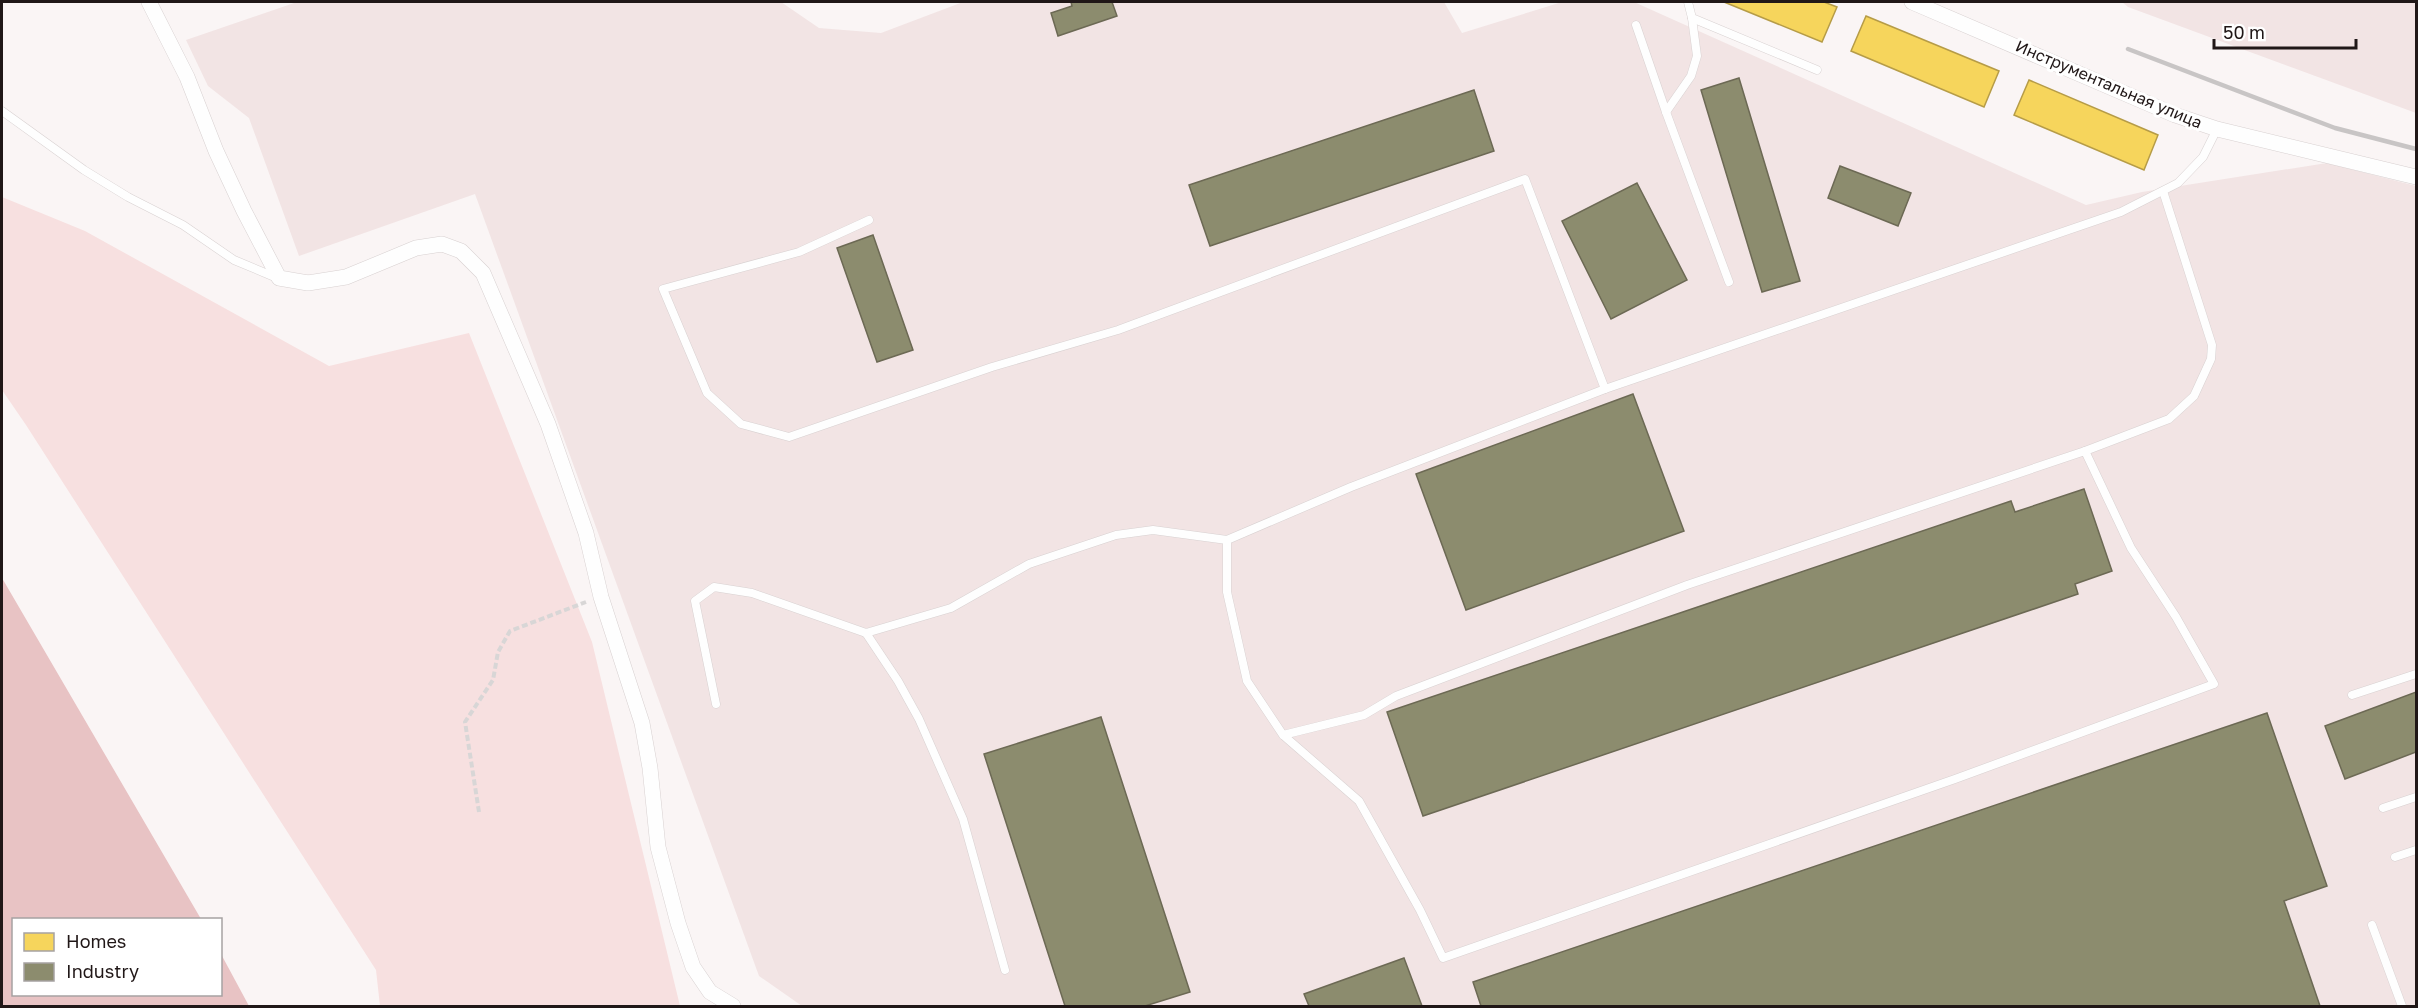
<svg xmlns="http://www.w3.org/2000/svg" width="2418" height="1008" font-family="'Golos Text',sans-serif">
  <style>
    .built { fill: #f2e4e4 }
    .green { fill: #f7e0e0 }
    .water { fill: #e8c3c4 }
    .homes { fill: #f6d55c; stroke: #b69c47; stroke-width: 1.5 }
    .industry { fill: #8c8c6e; stroke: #6c6954; stroke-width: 1.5 }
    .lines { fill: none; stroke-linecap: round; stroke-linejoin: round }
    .service-casing { stroke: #d8d1d1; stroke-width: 9 }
    .minor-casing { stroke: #d8d1d1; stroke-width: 16 }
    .path { stroke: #d8d6d6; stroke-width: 4; stroke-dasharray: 6 3; stroke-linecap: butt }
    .service { stroke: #fefefe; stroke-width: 8 }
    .minor { stroke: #fefefe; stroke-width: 15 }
    .rail { stroke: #c8c5c5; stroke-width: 4.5 }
    .labels { text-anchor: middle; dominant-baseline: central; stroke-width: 6; stroke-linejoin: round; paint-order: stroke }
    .street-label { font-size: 16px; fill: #201717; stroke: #fff }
  </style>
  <rect width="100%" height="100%" fill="#faf5f5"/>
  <!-- built -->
  <g class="built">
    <path d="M297,2H781L819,28L881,33L963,2H1444L1462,33L1562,2H1634L2086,205L2142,192L2327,163L2416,186V1006H802L759,976L475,194L299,256L249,118L208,86L186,40Z"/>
    <path d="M2122,2H2416V113L2128,7Z"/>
  </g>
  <!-- green -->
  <path class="green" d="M2,197L85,231L329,366L469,333L592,642L680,1006H380L376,970L26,425L2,390Z"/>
  <!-- water -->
  <path class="water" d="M2,578L201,919L14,920V994H220L221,954L249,1006H2Z"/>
  <!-- homes -->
  <g class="homes">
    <path d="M1724,2H1824L1837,7L1822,42Z"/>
    <path d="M1866,16L1999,71L1984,107L1851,51Z"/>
    <path d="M2029,80L2158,135L2144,170L2014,115Z"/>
  </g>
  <!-- industry -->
  <g class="industry">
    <path d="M1071,2H1112L1117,16L1058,36L1051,13L1072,6Z"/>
    <path d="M1739,78L1800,281L1762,292L1701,90Z"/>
    <path d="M1474,90L1494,151L1210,246L1189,185Z"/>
    <path d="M1840,166L1911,193L1898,226L1828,198Z"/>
    <path d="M1637,183L1687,280L1611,319L1562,221Z"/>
    <path d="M873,235L913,350L877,362L837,248Z"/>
    <path d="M1633,394L1684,531L1466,610L1416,474Z"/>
    <path d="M2084,489L2112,571L2075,584L2078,594L1423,816L1387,712L2011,501L2015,512Z"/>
    <path d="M2416,692V752L2345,779L2325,726Z"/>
    <path d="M2267,713L2327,886L2284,901L2320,1006H1481L1473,982Z"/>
    <path d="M1101,717L1190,992L1145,1006H1065L984,754Z"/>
    <path d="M1404,958L1422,1006H1309L1304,994Z"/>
  </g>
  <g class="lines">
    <!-- service casing -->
    <g class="service-casing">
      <g id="service">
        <path d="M1688,2L1692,18L1817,70"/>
        <path d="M1636,25L1666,112L1729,282"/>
        <path d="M2,111L84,170L128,197L183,225L234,260L277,278"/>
        <path d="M1666,112L1691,76L1697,56L1692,18"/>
        <path d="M869,220L799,252L663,289L707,393L741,424L789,437L992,367L1118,330L1525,179L1605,389L2121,212L2178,183L2203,157L2217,129"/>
        <path d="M2085,451L2169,419L2194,396L2211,359L2212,345L2163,191"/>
        <path d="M866,633L898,681L919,719L963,819L1005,970"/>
        <path d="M2352,695L2416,674"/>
        <path d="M716,704L695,601L714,587L752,593L866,633L951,608L1029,564L1116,535L1153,530L1227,540"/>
        <path d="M1283,735L1364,715L1396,696L1687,585L2085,451L2131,548L2176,617L2214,684L1955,779L1443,958L1420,910L1359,801L1283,735L1247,681L1227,592V540L1351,487L1605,389"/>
        <path d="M2383,808L2416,797"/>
        <path d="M2395,857L2416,850"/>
        <path d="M2372,925L2402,1006"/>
      </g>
    </g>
    <!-- minor casing -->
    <g class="minor-casing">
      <g id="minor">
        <path d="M149,2L187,77L216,151L244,211L279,278L308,283L346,277L416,248L442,244L461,251L483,273L548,424L586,533L601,597L642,723L650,768L658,847L678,923L693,967L710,992L733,1006"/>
        <path d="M1912,2L2175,115L2217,129L2416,177"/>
      </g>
    </g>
    <!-- path -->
    <path class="path" d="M479,812L465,722L493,680L498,652L510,631L586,602"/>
    <!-- service -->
    <use href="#service" class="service"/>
    <!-- minor -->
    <use href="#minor" class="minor"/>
    <!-- rail -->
    <path class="rail" d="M2128,49L2335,128L2416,149"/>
  </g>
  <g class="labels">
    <!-- street labels -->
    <g class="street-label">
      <text transform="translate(2109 84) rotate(23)">Инструментальная улица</text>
    </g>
  </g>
  <!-- border -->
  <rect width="2418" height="1008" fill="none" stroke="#201717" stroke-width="6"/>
  <!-- legend -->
  <rect x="12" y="918" width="210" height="78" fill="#ffffff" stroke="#a6a2a2" stroke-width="1.5"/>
  <rect x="24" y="933" width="30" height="18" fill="#f6d55c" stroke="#a6a2a2" stroke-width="1.5"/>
  <text x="66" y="948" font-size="18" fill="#201717">Homes</text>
  <rect x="24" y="963" width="30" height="18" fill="#8c8c6e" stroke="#a6a2a2" stroke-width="1.5"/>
  <text x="66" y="978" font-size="18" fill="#201717">Industry</text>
  <!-- scale -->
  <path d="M2214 39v9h142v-9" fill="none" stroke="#201717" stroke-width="3"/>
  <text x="2223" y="39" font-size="18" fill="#201717" stroke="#ffffff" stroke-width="4.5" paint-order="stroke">50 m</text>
</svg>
